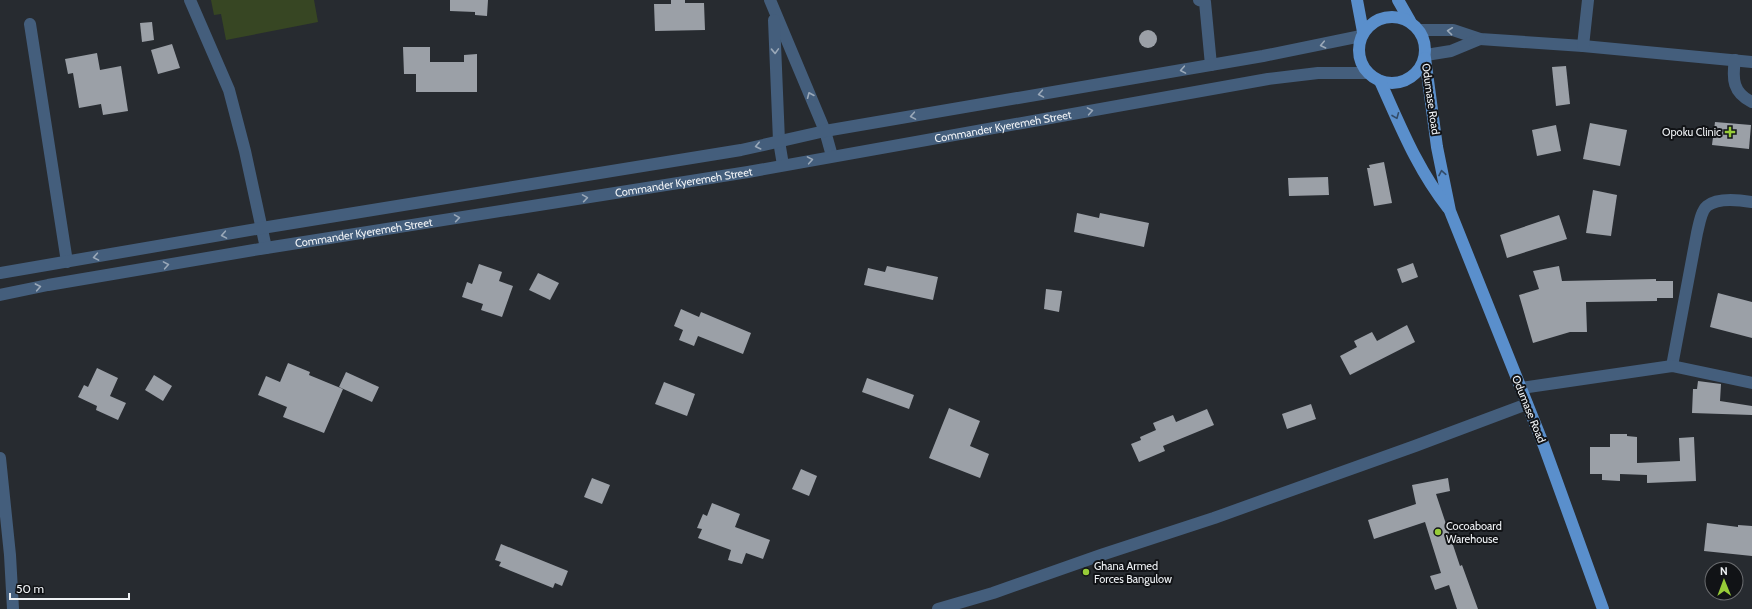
<svg xmlns="http://www.w3.org/2000/svg" width="1752" height="609" font-family="Cabin,sans-serif">
  <style>
    .green { fill: #374623 }
    .building { fill: #9ba0a7 }
    .lines { fill: none; stroke-linecap: round; stroke-linejoin: round }
    .minor { stroke: #445e7c; stroke-width: 12 }
    .major { stroke: #5a8fcc; stroke-width: 12 }
    .oneway { stroke: #9aa8b8 }
    .oneway2 { stroke: #324b68 }
    .poi-dot { fill: #97cc38; stroke: #111316; stroke-width: 1.5 }
    .labels { text-anchor: middle; dominant-baseline: central; stroke-width: 4; stroke-linejoin: round; paint-order: stroke }
    .street-label { font-size: 11px; fill: #eff2f5; stroke: #111316 }
    .poi-label { font-size: 11px; fill: #eff2f5; stroke: #111316; text-anchor: start }
  </style>
  <rect width="100%" height="100%" fill="#272b30"/>
  <!-- green -->
  <path class="green" d="M211,0H314L318,22L226,40L221,14L214,15Z"/>
  <!-- building -->
  <g class="building">
    <path d="M450,0H488L487,16L475,15V12L450,11Z"/>
    <path d="M671,0H685V3H704L705,30L655,31L654,4H671Z"/>
    <path d="M152,22L154,40L142,42L140,23Z"/>
    <circle cx="1148" cy="39" r="9"/>
    <path d="M172,44L180,68L158,74L151,50Z"/>
    <path d="M403,47H430V62H464V55L477,54V92H416V74H404Z"/>
    <path d="M97,53L100,70L121,66L128,111L103,115L101,104L79,108L73,73L68,74L65,59Z"/>
    <path d="M1566,66L1570,104L1556,106L1552,67Z"/>
    <path d="M1715,122L1751,125L1749,149L1712,145Z"/>
    <path d="M1590,123L1627,130L1620,166L1583,159Z"/>
    <path d="M1556,125L1561,151L1537,156L1532,130Z"/>
    <path d="M1384,162L1392,203L1374,206L1367,168H1370L1369,165Z"/>
    <path d="M1328,177L1329,195L1289,196L1288,178Z"/>
    <path d="M1593,190L1617,195L1611,236L1586,233Z"/>
    <path d="M1077,213L1099,218L1100,213L1149,223L1144,247L1074,232Z"/>
    <path d="M1559,215L1567,239L1507,258L1500,235Z"/>
    <path d="M1413,263L1418,277L1402,283L1397,269Z"/>
    <path d="M479,264L502,272L499,281L513,286L502,317L481,310L483,304L462,297L467,282L472,284Z"/>
    <path d="M887,266L938,277L933,300L864,285L868,268L885,272Z"/>
    <path d="M1559,266L1562,281L1656,279V281H1673V298H1657V301L1586,302L1587,332H1570L1533,343L1519,295L1539,289L1533,271Z"/>
    <path d="M538,273L559,283L550,300L529,290Z"/>
    <path d="M1046,289L1062,291L1059,312L1044,309Z"/>
    <path d="M1718,293L1752,302V338L1710,327Z"/>
    <path d="M681,309L699,317L701,312L751,333L743,354L698,336L694,346L679,340L683,330L674,326Z"/>
    <path d="M1407,325L1415,342L1350,375L1340,356L1357,347L1354,341L1372,332L1377,341Z"/>
    <path d="M288,363L310,372L309,375L343,389L324,433L283,417L287,407L258,395L266,376L280,382Z"/>
    <path d="M97,368L118,378L110,396L126,403L118,420L96,410L97,406L78,397L84,385L88,387Z"/>
    <path d="M346,372L379,387L372,402L339,387Z"/>
    <path d="M154,375L172,386L163,401L145,390Z"/>
    <path d="M867,378L914,395L909,409L862,392Z"/>
    <path d="M1698,381L1721,384L1720,401L1752,406V415L1692,413L1693,389H1697Z"/>
    <path d="M664,382L695,394L687,416L655,404Z"/>
    <path d="M1311,404L1316,419L1287,429L1282,414Z"/>
    <path d="M949,408L980,421L970,446L989,454L980,478L929,458Z"/>
    <path d="M1207,409L1214,425L1163,446L1165,451L1139,462L1131,444L1141,440L1140,437L1156,430L1153,423L1173,415L1176,422Z"/>
    <path d="M1610,434H1627V436L1637,437V463L1680,461L1679,438L1694,437L1696,481L1647,483V475L1620,474V481L1602,480V474H1590V447H1610Z"/>
    <path d="M801,469L817,476L809,496L792,489Z"/>
    <path d="M592,478L610,485L602,504L584,497Z"/>
    <path d="M1448,478L1450,491L1436,494L1460,566L1462,565L1478,609H1457L1449,585L1435,590L1430,576L1441,573L1425,522L1374,539L1368,520L1416,504L1412,485Z"/>
    <path d="M712,503L740,514L735,527L770,540L763,559L746,553L742,564L728,560L731,550L698,538L702,529L697,528L703,514L707,516Z"/>
    <path d="M1707,523L1738,527V525L1752,526V556L1704,551Z"/>
    <path d="M501,544L568,571L562,586L555,583L553,588L499,566L501,562L495,560Z"/>
  </g>
  <g class="lines">
    <!-- minor -->
    <g class="minor">
      <path d="M190,0L229,90L245,151L266,248"/>
      <path d="M770,0L825,131L832,156"/>
      <path d="M1199,0L1205,2L1211,65"/>
      <path d="M774,20L779,141L783,165"/>
      <path d="M30,24L67,262"/>
      <path d="M1420,30H1453L1480,39L1583,46L1752,62"/>
      <path d="M1583,46L1588,0"/>
      <path d="M1426,55L1451,51L1480,39"/>
      <path d="M1735,60C1732,79 1733,93 1752,102"/>
      <path d="M0,273L262,228L741,150L825,131L1263,56L1361,36"/>
      <path id="s1" d="M0,295L48,285L266,248L748,172L1268,79L1318,73H1368"/>
      <path d="M1672,366L1697,233C1699,225 1701,211 1707,206C1718,197 1740,200 1752,202"/>
      <path d="M1521,388L1672,366L1752,383"/>
      <path d="M0,458L10,555L13,609"/>
      <path d="M938,609L993,593L1101,555L1214,518L1415,446L1527,404"/>
    </g>
    <!-- major -->
    <g class="major">
      <path d="M1357,0L1363,32"/>
      <path d="M1398,0L1410,21"/>
      <circle cx="1392" cy="50" r="33"/>
      <path d="M1425,58L1437,147L1450,211L1544,446L1603,609"/>
      <path d="M1380,81C1400,125 1417,169 1448,208"/>
    </g>
  </g>
  <!-- one-way arrows -->
  <defs><path id="oneway-chevron" d="M-2-3.5L2.5 0L-2 3.5" fill="none" stroke-width="1.6" stroke-linecap="round" stroke-linejoin="round"/></defs>
  <g class="oneway">
    <use href="#oneway-chevron" transform="translate(1450 31) rotate(-174)"/>
    <use href="#oneway-chevron" transform="translate(1323 45) rotate(168)"/>
    <use href="#oneway-chevron" transform="translate(775 51) rotate(88)"/>
    <use href="#oneway-chevron" transform="translate(1183 70) rotate(170)"/>
    <use href="#oneway-chevron" transform="translate(1041 94) rotate(170)"/>
    <use href="#oneway-chevron" transform="translate(810 95) rotate(-113)"/>
    <use href="#oneway-chevron" transform="translate(1090 111) rotate(-10)"/>
    <use href="#oneway-chevron" transform="translate(913 116) rotate(170)"/>
    <use href="#oneway-chevron" transform="translate(758 146) rotate(167)"/>
    <use href="#oneway-chevron" transform="translate(810 160) rotate(-10)"/>
    <use href="#oneway-chevron" transform="translate(585 198) rotate(-9)"/>
    <use href="#oneway-chevron" transform="translate(457 218) rotate(-9)"/>
    <use href="#oneway-chevron" transform="translate(224 235) rotate(170)"/>
    <use href="#oneway-chevron" transform="translate(96 257) rotate(170)"/>
    <use href="#oneway-chevron" transform="translate(166 265) rotate(-10)"/>
    <use href="#oneway-chevron" transform="translate(38 287) rotate(-11)"/>
  </g>
  <g class="oneway2">
    <use href="#oneway-chevron" transform="translate(1396 116) rotate(68)"/>
    <use href="#oneway-chevron" transform="translate(1442 173) rotate(-101)"/>
  </g>
  <!-- markers -->
  <g class="poi-dot">
    <path d="M1728 126h4v4h4v4h-4v4h-4v-4h-4v-4h4z"/>
    <circle cx="1438" cy="532" r="4"/>
    <circle cx="1086" cy="572" r="4"/>
  </g>
  <g class="labels">
    <!-- street labels -->
    <g class="street-label">
      <text transform="translate(1431 99) rotate(82)">Odumase Road</text>
      <text stroke="none"><textPath href="#s1" startOffset="1017">Commander Kyeremeh Street</textPath></text>
      <text stroke="none"><textPath href="#s1" startOffset="693">Commander Kyeremeh Street</textPath></text>
      <text stroke="none"><textPath href="#s1" startOffset="369">Commander Kyeremeh Street</textPath></text>
      <text transform="translate(1529 409) rotate(68)">Odumase Road</text>
    </g>
    <!-- poi labels -->
    <g class="poi-label">
      <text x="1721" y="132" text-anchor="end">Opoku Clinic</text>
      <text x="1446" y="526">Cocoaboard<tspan x="1446" dy="13">Warehouse</tspan></text>
      <text x="1094" y="566">Ghana Armed<tspan x="1094" dy="13">Forces Bangulow</tspan></text>
    </g>
  </g>
  <!-- north arrow -->
  <g transform="translate(1724 581) rotate(359)"><circle r="19" fill="#111316" stroke="#6a6c6f"/>
  <path d="M0-3L7 15L0 10L-7 15Z" fill="#97cc38"/>
  <text y="-6" font-size="11" font-weight="bold" text-anchor="middle" fill="#eff2f5">N</text>
  </g>
  <!-- scale -->
  <path d="M10 593v6h119v-6" fill="none" stroke="#eff2f5" stroke-width="2"/>
  <text x="16" y="593" font-size="12" fill="#eff2f5" stroke="#111316" stroke-width="3" paint-order="stroke">50 m</text>
</svg>
